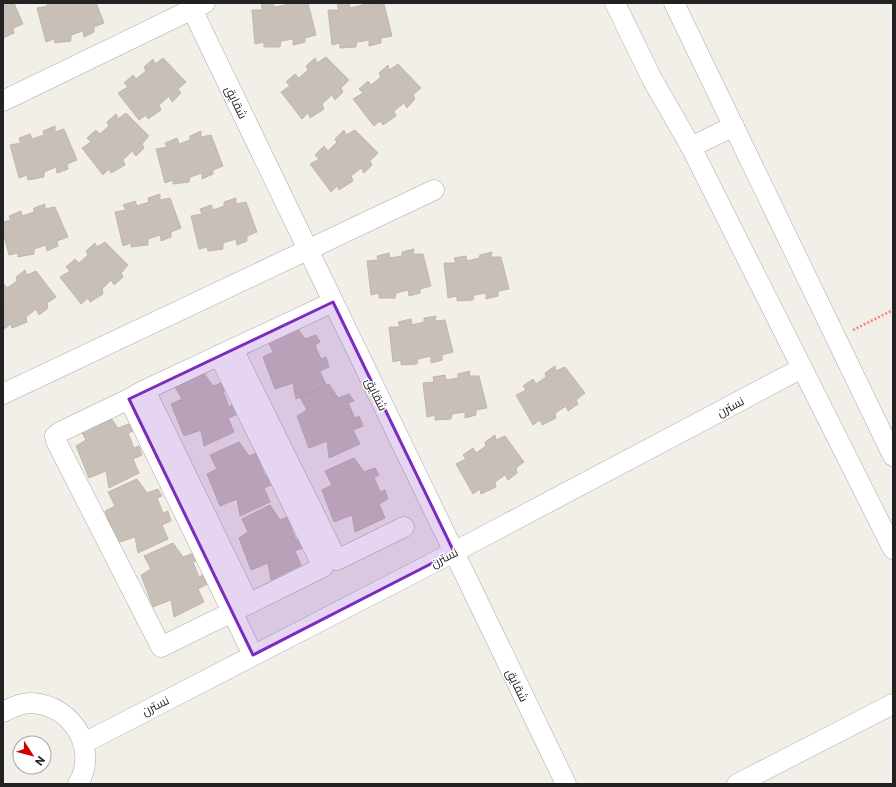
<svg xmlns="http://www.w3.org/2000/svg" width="896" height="787" font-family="Commissioner,Cairo,sans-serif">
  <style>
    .building { fill: #c7bfb8; stroke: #c4b6ab }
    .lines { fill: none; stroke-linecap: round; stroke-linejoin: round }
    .minor-casing { stroke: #a9a9a9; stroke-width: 21 }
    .path { stroke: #fa8072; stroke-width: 2.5; stroke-dasharray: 2 2; stroke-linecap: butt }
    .minor { stroke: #fff; stroke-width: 20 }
    .marked { fill: #7b2cbf; fill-opacity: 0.2; stroke: #7b2cbf; stroke-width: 3; stroke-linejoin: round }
    .labels { text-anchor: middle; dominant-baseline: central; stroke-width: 3; stroke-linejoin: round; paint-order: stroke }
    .street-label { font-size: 12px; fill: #222; stroke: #fff }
  </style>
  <rect width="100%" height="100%" fill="#f2efe9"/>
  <!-- building -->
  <g class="building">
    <path d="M3,3H14L23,24L13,28L14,33L3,38Z"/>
    <path d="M46,3H96L104,23L94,27V32L84,37L83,31L71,35V41L55,43L54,39L46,42L37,8L48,6Z"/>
    <path d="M268,3H273L274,7L286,5L287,3H308L316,35L305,38V42L293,45V39L281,41L280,47H264V42L255,44L252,10H263L261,5Z"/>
    <path d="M346,3H349L350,8L363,5V3H374V4H384L392,36L381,38V43L369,46V40L357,42L356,47L340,48V43L332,45L328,10H339L337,5Z"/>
    <path d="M326,57L349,80L341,88L343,92L335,100L332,95L322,104L324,109L310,118L308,113L302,119L281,92L290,86L286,82L295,74L299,78L308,70L306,66L315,58L317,63Z"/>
    <path d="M163,58L186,82L178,89L181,93L172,102L169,96L159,105L161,110L148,119L146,115L139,120L118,93L128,87L124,83L133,75L136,79L146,71L144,67L153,59L155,64Z"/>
    <path d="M398,64L421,88L413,95L415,99L407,108L404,103L394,111L396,116L383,125L380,121L374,126L353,99L363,93L359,89L368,81L371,85L381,77L379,73L388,65L389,70Z"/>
    <path d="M126,113L149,136L142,144L144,148L136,156L132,151L123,160L125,165L111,173L109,169L103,175L82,148L91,142L87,138L96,130L100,134L109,126L107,122L116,114L118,119Z"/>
    <path d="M55,126V132L64,129L77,160L67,164L68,169L57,173L56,167L44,172V177L28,180L27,175L19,178L10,145L21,143L19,138L30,134L32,139L44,135L43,131Z"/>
    <path d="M344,130L346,135L355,130L378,153L370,161L372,165L364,173L361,168L351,176L353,181L339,190L337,186L331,192L310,164L319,159L315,155L324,146L328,151L337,142L335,139Z"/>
    <path d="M201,131V137L211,135L223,166L213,170V174L202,179V173L190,177L189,182L173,184V180L165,183L156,149L167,147L165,143L177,138L179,144L190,140V136Z"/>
    <path d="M160,194V200L170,198L181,228L171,232V237L161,241L160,235L148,239V245L131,247V243L123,246L115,212L126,210L123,205L135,201L137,206L149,202L148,198Z"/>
    <path d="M236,198V204L246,202L257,232L247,236V241L237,245L236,239L223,243V249L208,251L207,247L199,249L191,216L202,214L200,209L211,205L213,210L224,206V202Z"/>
    <path d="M45,204V209L55,207L68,237L57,241L58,246L47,251L46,245L34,249V254L18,257V253L9,255L3,232V222L11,220L9,216L21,211L22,216L34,212V208Z"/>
    <path d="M105,242L128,265L121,273L123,277L114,285L111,280L102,289L103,294L90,302L88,298L81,304L60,277L70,271L66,267L75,259L79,263L88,255L86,251L95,243L97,247Z"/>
    <path d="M414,249L413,254H423L431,286L420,289V293L409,296L408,290L396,293L395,298H379V293L371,295L367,261L378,260L377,256L389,253L390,258L402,256V252Z"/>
    <path d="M492,252L491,257H501L509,289L498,291V296L486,299V293L474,295L473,300L457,301V296L448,298L444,263H456L454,258L466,256L467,261L479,258L480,255Z"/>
    <path d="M25,270L27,275L36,271L56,297L47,303L48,308L39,315L36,309L26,317L27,322L12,328L11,324L4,329L3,283L7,288L17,281L16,277Z"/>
    <path d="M436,316L435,321L445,320L453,352L442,355V360L431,363V356L418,359L417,364L401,365V360L393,362L389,327H400L398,322L411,319L412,325L424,322V318Z"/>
    <path d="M295,325L305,339L316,335L320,342L315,345L321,359L326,357L329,367L320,371L326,385L296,399L293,383L275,389L263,357L273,352L266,338Z"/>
    <path d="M555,366L556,371L565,367L585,393L576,400L578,404L568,411L566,406L555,413L556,418L542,425L540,420L533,425L516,395L526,390L523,386L533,379L536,384L546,377L545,373Z"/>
    <path d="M470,371L469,376H479L487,408L476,410V415L465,418V412L452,414L451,419L435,420V415L427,417L423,383L434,382L433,377L445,375L446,380L458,378V374Z"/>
    <path d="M203,372L213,386L224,382L229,389L223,391L229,407L234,404L238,414L228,418L234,432L204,446L201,430L184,436L171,404L182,399L174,385Z"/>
    <path d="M329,384L338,398L349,394L354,401L348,403L355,418L359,416L363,426L353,430L360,444L329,458L327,441L309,448L297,416L307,410L300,397Z"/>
    <path d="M108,414L118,428L129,424L133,431L128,433L134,448L139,446L142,455L133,459L139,473L109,488L106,471L89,478L76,446L86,440L79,427Z"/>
    <path d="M495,435L496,440L505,436L524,462L516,468L517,473L508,480L505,475L495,482L496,487L481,494L480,489L473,494L456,464L466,459L463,455L473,448L476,453L486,446L485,442Z"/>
    <path d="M239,442L249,456L260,452L264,459L259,461L265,476L270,474L273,484L264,488L270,502L240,516L237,499L220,506L207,474L217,469L210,455Z"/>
    <path d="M354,458L364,472L375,468L379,475L374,477L380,492L385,490L388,499L379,504L385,518L355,532L352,515L334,522L322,490L332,485L325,471Z"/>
    <path d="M137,479L147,493L158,489L162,496L157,498L163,513L168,511L171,521L162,525L168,539L138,553L135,537L117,543L105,511L115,506L108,492Z"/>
    <path d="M270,505L280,520L291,515L296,523L290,525L296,540L301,538L305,547L295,551L301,565L271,580L268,563L251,570L239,538L248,532L242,519Z"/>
    <path d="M173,543L183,557L194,553L198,560L193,562L199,577L203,575L207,584L198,589L204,602L174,617L171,600L153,607L141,575L151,569L144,556Z"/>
  </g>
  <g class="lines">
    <!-- minor casing -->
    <g class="minor-casing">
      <g id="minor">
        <path d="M189,3L566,784"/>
        <path d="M615,3L652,79L691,147L893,549"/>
        <path d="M674,3L893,456"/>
        <path d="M3,101L205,3"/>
        <path d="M691,147L734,126"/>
        <path d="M233,349L337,560L404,527"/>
        <path d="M145,390L249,604"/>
        <path d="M3,394L434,190"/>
        <path d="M129,399L60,432L55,436L56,441L161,647L323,567L219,355"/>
        <path d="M253,655L129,399L145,390L333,302"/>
        <path d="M3,712C12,707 22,703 32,703C72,705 99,749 78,784"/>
        <path d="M84,743L454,552L802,368"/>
        <path d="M737,784L893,704"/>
      </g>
    </g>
    <!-- path -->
    <path class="path" d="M853,330L893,310"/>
    <!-- minor -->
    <use href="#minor" class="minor"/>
  </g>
  <!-- marked area -->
  <path class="marked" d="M333,302L454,552L253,655L129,399Z"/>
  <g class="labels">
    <!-- street labels -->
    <g class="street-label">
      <text transform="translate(237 102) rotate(64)">شقایق</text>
      <text transform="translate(377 394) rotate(64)">شقایق</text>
      <text transform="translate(730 406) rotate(-28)">نسترن</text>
      <text transform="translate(444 557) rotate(-27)">نسترن</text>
      <text transform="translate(518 685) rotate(64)">شقایق</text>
      <text transform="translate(155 705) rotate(-27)">نسترن</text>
    </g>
  </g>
  <!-- border -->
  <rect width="896" height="787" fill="none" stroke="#222222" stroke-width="8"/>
  <!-- north arrow -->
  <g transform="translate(32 755) rotate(126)"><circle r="19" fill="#ffffff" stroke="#a7a7a7"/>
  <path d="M0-3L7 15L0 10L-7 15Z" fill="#d40000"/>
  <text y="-6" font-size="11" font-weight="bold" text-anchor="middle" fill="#222222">N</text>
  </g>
</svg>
